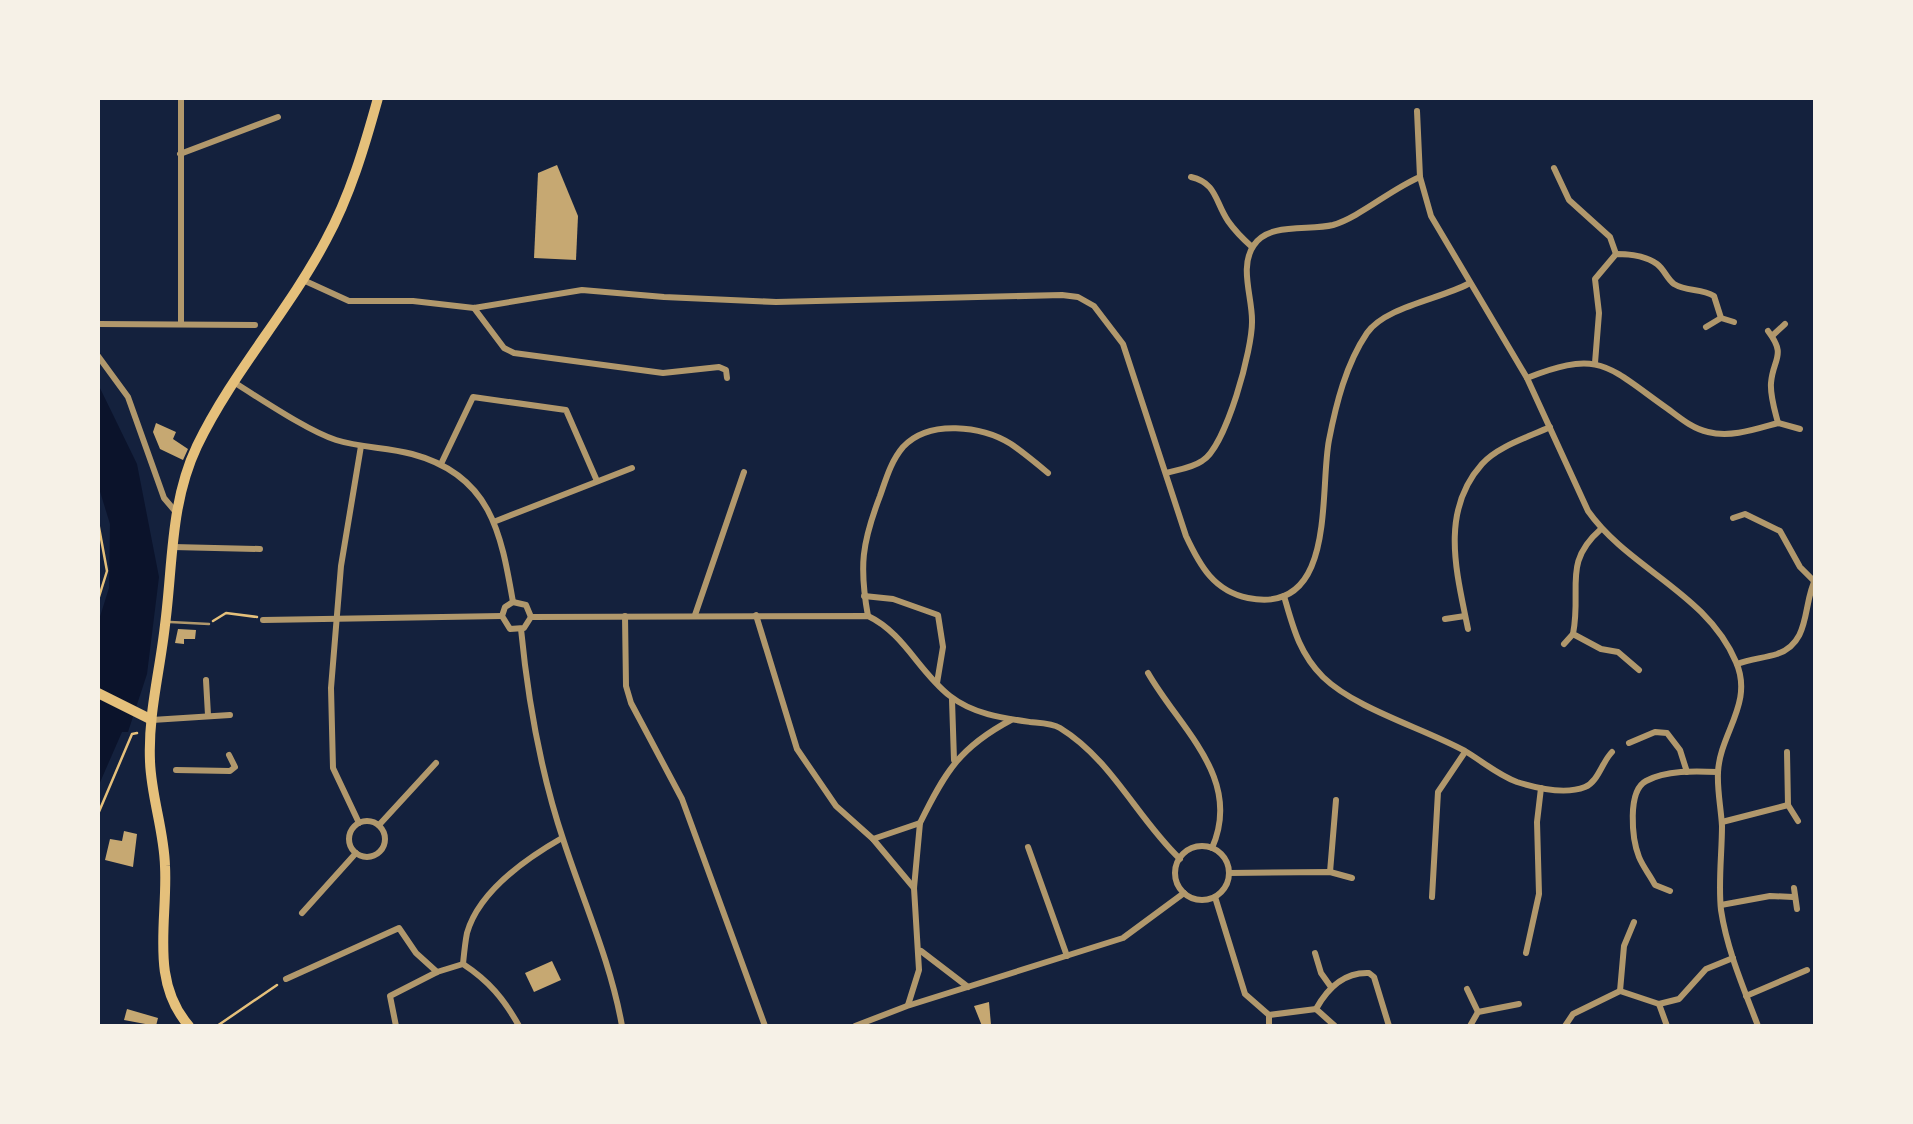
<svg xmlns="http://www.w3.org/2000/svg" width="1913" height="1124" font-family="Barlow,sans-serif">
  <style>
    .water { fill: #0b132b }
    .building { fill: #c6a872 }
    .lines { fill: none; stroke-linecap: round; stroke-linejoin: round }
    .path { stroke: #e5c07b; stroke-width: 2.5 }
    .service { stroke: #b1986c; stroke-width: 2.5 }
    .minor { stroke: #b1986c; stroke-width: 6 }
    .trunk { stroke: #e5c07b; stroke-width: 10 }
  </style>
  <rect width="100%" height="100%" fill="#14213d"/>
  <!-- water -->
  <path class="water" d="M98,384L137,464L159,577L147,674L128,732H122L98,787V623L109,588L110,524L98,485Z"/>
  <!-- building -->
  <g class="building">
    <path d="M557,165L578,216L576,260L534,258L538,173Z"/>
    <path d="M156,423L176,432L173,439L188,449L183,460L160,449L153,432Z"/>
    <path d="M178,629L196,630L195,639H184V644L175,643Z"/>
    <path d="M124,831L137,834L133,867L105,860L110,839L122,841Z"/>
    <path d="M552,961L561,980L534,992L525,973Z"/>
    <path d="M989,1002L991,1025L982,1026L974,1006Z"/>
    <path d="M127,1009L158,1018L156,1026L124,1020Z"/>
  </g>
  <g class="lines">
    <!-- path -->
    <g class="path">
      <path d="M98,522L107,571L98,600"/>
      <path d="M213,621L226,613L257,617"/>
      <path d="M98,814L132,734L137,733"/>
      <path d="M217,1026L277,985"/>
    </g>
    <!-- service -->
    <path class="service" d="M170,622L209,624"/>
    <!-- minor -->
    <g class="minor">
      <path d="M1417,111L1420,177L1431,216L1527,378L1588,511C1629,569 1707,593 1736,662C1754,703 1720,733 1718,772C1717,790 1721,808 1722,826C1722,853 1718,883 1721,910C1727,950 1744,989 1758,1026"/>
      <path d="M180,154L278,117"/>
      <path d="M1554,168L1569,200L1610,237L1616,254"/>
      <path d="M1191,177C1217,183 1215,202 1228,221C1235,231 1243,239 1252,247"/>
      <path d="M303,280L349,301H413L474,308L582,290L664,297L776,302L1062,295L1078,297L1094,306L1123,344L1186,536C1200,566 1214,591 1248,598C1337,616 1319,492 1329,440C1336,404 1346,364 1367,333C1385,307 1440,299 1468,284"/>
      <path d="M474,308L504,348L514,353L663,373L719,367L726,370L727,378"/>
      <path d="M98,324L255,325"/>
      <path d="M181,324V98"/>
      <path d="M1706,327L1721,318"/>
      <path d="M1772,336L1785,324"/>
      <path d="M98,356L128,397L164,498L175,511"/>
      <path d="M1595,363L1599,313L1595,279L1616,254C1630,254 1646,256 1657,264C1664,269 1667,279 1674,284C1687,292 1701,288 1714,296L1721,318L1734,322"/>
      <path d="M1527,378C1601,349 1607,366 1668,409C1680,418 1693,429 1708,432C1731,438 1756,429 1778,423C1775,411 1770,396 1771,383C1773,358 1787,356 1768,331"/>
      <path d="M235,383C261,399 308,431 336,440C361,448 387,447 412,454C491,475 501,533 513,602"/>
      <path d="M1778,423L1800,429"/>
      <path d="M441,464L473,397L566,410L597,481"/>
      <path d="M1166,473C1177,470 1192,468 1202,461C1226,447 1253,348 1252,320C1252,296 1239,266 1254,245C1269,222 1309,231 1333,225C1360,217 1391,189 1420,177"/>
      <path d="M1733,518L1745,514L1780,531L1800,567L1813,580"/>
      <path d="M496,521L632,468"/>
      <path d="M1601,529C1562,563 1582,588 1573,634L1601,649L1618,652L1639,670"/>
      <path d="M173,547L260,549"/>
      <path d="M864,596L893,599L938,615L943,647L937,683"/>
      <path d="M1284,596C1293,627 1299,653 1323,677C1356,709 1423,728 1465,751C1482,761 1498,775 1517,782C1536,788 1565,795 1585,787C1598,782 1602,762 1612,752"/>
      <path d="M513,602L505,607L502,616L510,629L524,628L531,617"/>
      <path d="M513,602L526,605L531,617"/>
      <path d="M695,615L744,472"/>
      <path d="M756,615L797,749L836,806L873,839L914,888"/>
      <path d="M625,616L626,686L631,703L682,799L765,1026"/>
      <path d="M868,616C859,566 862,543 880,496C886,479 891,461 903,447C929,419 982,426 1011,444C1024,453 1036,463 1048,473"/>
      <path d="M531,617L868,616C904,633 919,672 950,696C973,714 1002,718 1030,722C1040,723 1052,723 1060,728C1112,760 1137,818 1180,859"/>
      <path d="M1445,619L1465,616"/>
      <path d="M263,620L502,616"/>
      <path d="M521,629C528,701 541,774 564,842C584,903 611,963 622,1026"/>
      <path d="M1468,629C1457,574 1439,512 1482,464C1498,446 1529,437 1550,427"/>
      <path d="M1564,644L1573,634"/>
      <path d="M1737,664C1750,659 1764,658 1777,654C1812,642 1802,603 1816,578"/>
      <path d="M1148,673C1180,729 1243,778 1212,848"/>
      <path d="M206,680L208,715"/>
      <path d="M952,700L954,760"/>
      <path d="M152,720L230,715"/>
      <path d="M1629,743L1655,732L1667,733L1680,750L1687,772"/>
      <path d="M1787,752L1788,805L1798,821"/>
      <path d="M176,770L230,771L235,767L229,755"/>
      <circle cx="367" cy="839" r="18"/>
      <path d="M1722,822L1788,805"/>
      <path d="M359,823L333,768L331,688L341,566L361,446"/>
      <path d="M920,823C945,772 960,747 1011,720"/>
      <path d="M379,825L436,763"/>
      <path d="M873,839L920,823L914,888L919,970L908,1005"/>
      <circle cx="1202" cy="873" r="27"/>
      <path d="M1028,847L1067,956"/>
      <path d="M1330,872L1336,800"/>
      <path d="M1229,873L1330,872L1352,878"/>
      <path d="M1794,888L1797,909"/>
      <path d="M1670,891L1655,885C1650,875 1643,867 1639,857C1632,839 1627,791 1646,781C1666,770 1695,771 1718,772"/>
      <path d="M1215,897L1245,994L1269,1015V1026"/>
      <path d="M1432,897L1438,792L1465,752"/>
      <path d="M1721,905L1770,896L1793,897"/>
      <path d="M302,913L356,853"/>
      <path d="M921,951L968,987"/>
      <path d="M1315,953L1321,973L1331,987"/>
      <path d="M1526,953L1539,894L1537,822L1541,788"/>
      <path d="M463,964C464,954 465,943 467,933C479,891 527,858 562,838"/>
      <path d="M286,979L399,928L416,953L437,972"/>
      <path d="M1467,989L1478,1012"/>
      <path d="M1620,991L1624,946L1634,922"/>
      <path d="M1746,996L1807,970"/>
      <path d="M1659,1004L1667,1026"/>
      <path d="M1316,1009C1327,989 1344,972 1369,973L1374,977L1389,1026"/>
      <path d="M1269,1015L1316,1009L1335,1026"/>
      <path d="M396,1026L390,996L437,972L463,964C489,981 504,999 519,1026"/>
      <path d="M855,1026L907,1006L1123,938L1184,893"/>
      <path d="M1470,1026L1478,1012L1519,1004"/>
      <path d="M1565,1026L1573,1014L1620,991L1659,1004L1679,999L1706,969L1733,958"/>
    </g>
    <!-- trunk -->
    <g class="trunk">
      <path d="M98,693L150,719"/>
      <path d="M189,1026C149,980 168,921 165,866C164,830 151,796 150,761C148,714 160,671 165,625C173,564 170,503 197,446C232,373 288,312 326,240C350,196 365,145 378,98"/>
    </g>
  </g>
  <!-- border -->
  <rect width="1913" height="1124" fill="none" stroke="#f6f1e7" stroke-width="200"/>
</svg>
